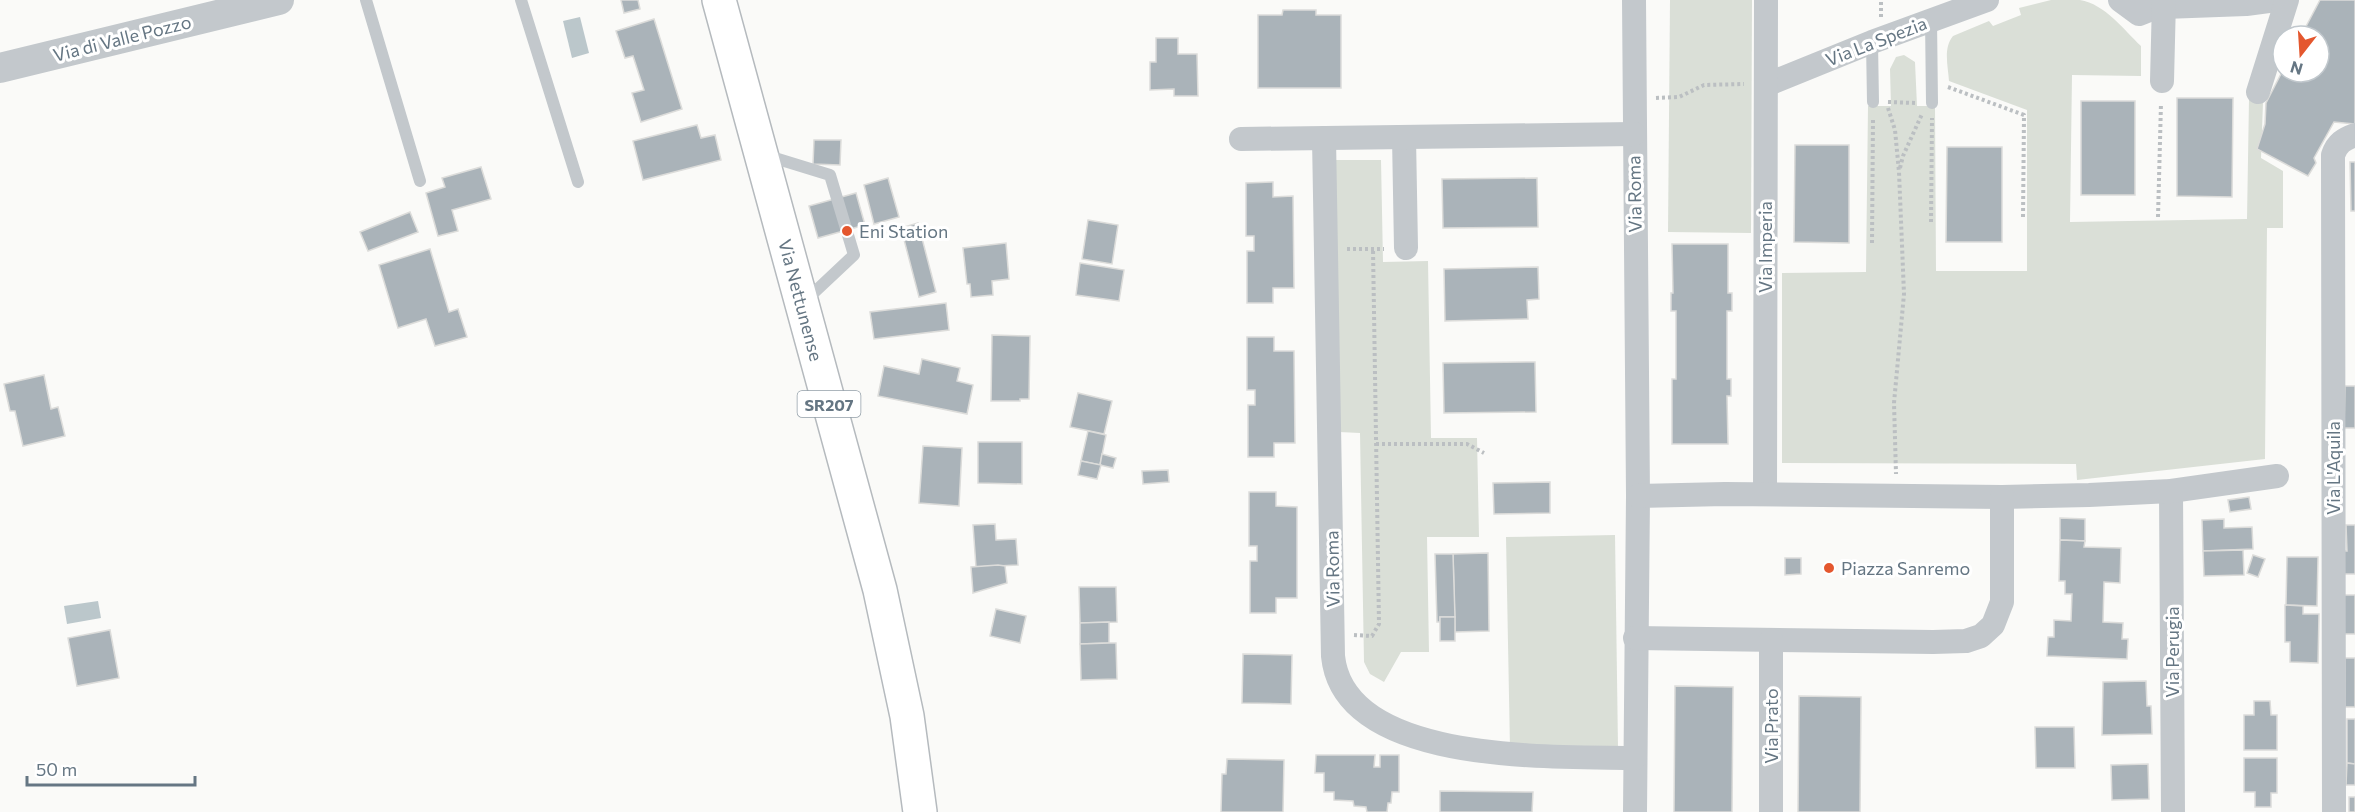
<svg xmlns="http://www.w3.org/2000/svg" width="2355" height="812" font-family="Commissioner,sans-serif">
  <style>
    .green { fill: #dadfd7 }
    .water { fill: #bbc7cb }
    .building { fill: #aab3b9; stroke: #dcdcda; stroke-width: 1.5 }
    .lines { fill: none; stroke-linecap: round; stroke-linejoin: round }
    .primary-casing { stroke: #b5babe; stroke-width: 36 }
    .path { stroke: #bbbfc2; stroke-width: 4; stroke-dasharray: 3 3; stroke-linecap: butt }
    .service { stroke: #c3c8cc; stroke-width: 12 }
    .minor { stroke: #c3c8cc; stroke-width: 24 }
    .tertiary { stroke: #c3c8cc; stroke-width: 30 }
    .primary { stroke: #fff; stroke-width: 33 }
    .poi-dot { fill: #e4572e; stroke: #fff; stroke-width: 2 }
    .labels { text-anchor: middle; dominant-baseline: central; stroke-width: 6; stroke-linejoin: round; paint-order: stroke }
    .shield { fill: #fff; stroke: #939fa8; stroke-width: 1.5 }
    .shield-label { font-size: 16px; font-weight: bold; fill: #657683 }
    .street-label { font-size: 18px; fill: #657683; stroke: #fff }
    .poi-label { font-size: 18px; fill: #657683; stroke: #fff; text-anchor: start }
  </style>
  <rect width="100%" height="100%" fill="#fafaf8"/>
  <!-- green -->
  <g class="green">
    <path d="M1670,0H1752L1751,233L1668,232Z"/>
    <path d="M2051,0C2061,0 2071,0 2080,0C2105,4 2124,30 2141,46V76L2072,75L2070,222L2247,219L2249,99L2263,102L2261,158L2283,171V228H2267L2265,459L2077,480L2076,464L1782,463V273L1866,272L1868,106H1891L1890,69L1896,57L1904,55L1915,62L1917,106H1935L1936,271H2027V110L1949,81C1948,66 1943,48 1953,36L1989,21L1993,26L2021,15L2019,8Z"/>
    <path d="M1335,160H1381L1383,262L1428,261L1431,438H1477L1479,537H1427L1429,652H1401L1384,682L1370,674L1364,662L1360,433L1339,432Z"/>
    <path d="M1615,535L1618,748L1510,749L1506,537Z"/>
  </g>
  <!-- water -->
  <g class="water">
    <path d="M580,17L589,53L572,58L563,21Z"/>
    <path d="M98,601L101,618L67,624L64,606Z"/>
  </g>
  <!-- building -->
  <g class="building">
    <path d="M621,0H638L640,9L624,13Z"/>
    <path d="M2320,0H2355V124L2334,122L2314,158L2316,163L2308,176L2257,149L2265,124L2266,103L2283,70V72H2319V36H2301Z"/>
    <path d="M1283,10H1316V15H1341V88H1258V15H1282Z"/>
    <path d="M654,19L682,109L641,122L632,93L644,90L633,56L625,58L616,31Z"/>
    <path d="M1156,38H1178V54H1197L1198,96H1174V89L1150,90V62H1156Z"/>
    <path d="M2177,98H2233L2232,197L2177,196Z"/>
    <rect x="2081" y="101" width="54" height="94"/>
    <path d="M697,125L701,138L715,135L721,160L643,180L633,141Z"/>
    <path d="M814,140H841L840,165L813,164Z"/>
    <path d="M1795,145H1849V243L1794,242Z"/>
    <path d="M1947,147H2002V242H1946Z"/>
    <path d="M2350,162H2355V211H2351Z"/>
    <path d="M481,167L491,199L452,210L458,231L438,236L426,193L445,187L442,178Z"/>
    <path d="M888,178L899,217L874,224L864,185Z"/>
    <path d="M1537,178L1538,227L1443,228L1442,179Z"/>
    <path d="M1273,182V197L1293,196L1294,288H1273V303H1247V251H1254V236H1246V183Z"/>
    <path d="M856,193L865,225L818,238L809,206Z"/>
    <path d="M410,212L418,232L368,251L360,232Z"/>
    <path d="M1088,220L1118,225L1112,264L1082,259Z"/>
    <path d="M918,223L936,292L919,297L901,228Z"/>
    <path d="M1006,243L1009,279L992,281L993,295L971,297L970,284H967L963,248Z"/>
    <path d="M1672,244H1728V293H1732V311H1727V379H1731V396H1727L1728,444H1672V379H1676V311H1671V293H1673Z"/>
    <path d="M430,249L449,312L458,309L467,337L435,346L426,319L398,328L379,265Z"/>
    <path d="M1080,263L1124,270L1119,301L1076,295Z"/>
    <path d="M1538,267L1539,299L1527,300L1528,319L1445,321L1444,269Z"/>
    <path d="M946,303L949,330L874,339L870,312Z"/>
    <path d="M992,335L1030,336L1029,399H1020V401H991Z"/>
    <path d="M1247,337H1274V351H1294L1295,443H1274V457H1248V405H1255V390H1247Z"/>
    <path d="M922,359L960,368L957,381L973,385L967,414L878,396L884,366L919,374Z"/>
    <path d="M1535,362L1536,412L1444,413L1443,363Z"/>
    <path d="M44,375L51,409L58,407L65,436L23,446L15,411H10L4,384Z"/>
    <path d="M2345,386H2355V428H2344Z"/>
    <path d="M1078,393L1112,401L1104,434L1070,427Z"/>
    <path d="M1088,431L1106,435L1100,465L1081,461Z"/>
    <path d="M978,442H1022V484L978,483Z"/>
    <path d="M923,446L962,448L959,506L919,503Z"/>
    <path d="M1102,454L1116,458L1113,468L1100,465Z"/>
    <path d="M1081,461L1101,465L1097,479L1078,475Z"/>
    <path d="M1168,470L1169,482L1143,484L1142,471Z"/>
    <path d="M1550,482V513L1494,514L1493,483Z"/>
    <path d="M1249,492H1276V506L1297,507V598H1276V613H1250V561H1257V546H1249Z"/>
    <path d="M2249,497L2251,509L2230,512L2228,500Z"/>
    <path d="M2060,518L2085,519V541L2060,540Z"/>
    <path d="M2224,519V528L2252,527L2253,549L2203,551L2202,520Z"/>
    <path d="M995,524L996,540L1016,539L1018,565L976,567L973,525Z"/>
    <path d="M2346,525H2355V574H2343V551H2347Z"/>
    <path d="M2060,540L2085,541L2084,547L2121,548L2120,583L2104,582L2103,622L2123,623L2122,639H2128L2127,659L2047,656L2048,637H2054V620L2071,621L2072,594H2065V581H2059Z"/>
    <path d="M2243,550L2244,575L2204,576L2203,551Z"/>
    <path d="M1488,553L1489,631L1455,632L1453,554Z"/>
    <path d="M1435,554H1453L1455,617H1440V622H1437Z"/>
    <path d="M2253,555L2265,559L2258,577L2247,573Z"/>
    <path d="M2287,557H2318L2317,606L2286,605Z"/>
    <path d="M1785,558H1801V574L1785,575Z"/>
    <path d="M998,565L1005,566L1007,583L973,593L971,567Z"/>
    <path d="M1079,587H1116L1117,622L1080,623Z"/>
    <rect x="2342" y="595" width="13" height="39"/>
    <path d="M2285,605L2303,606V614H2319L2318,663L2290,662V642H2285Z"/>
    <path d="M996,609L1026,616L1020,643L990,636Z"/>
    <rect x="1440" y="617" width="15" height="24"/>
    <path d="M1109,622V643L1080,644V623Z"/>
    <path d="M110,630L119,678L77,686L68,638Z"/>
    <path d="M1109,643H1116L1117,679L1081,680L1080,644Z"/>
    <path d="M1243,654L1292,655L1291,704L1242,703Z"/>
    <rect x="2345" y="658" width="10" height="49"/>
    <path d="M2146,681L2147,706H2151L2152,734L2102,735L2103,682Z"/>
    <path d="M1675,686L1733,687L1732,812H1674Z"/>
    <path d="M1799,696L1861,697L1860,812H1798Z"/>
    <path d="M2254,701H2270L2271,715H2277V750H2244V715H2254Z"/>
    <path d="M2347,719H2355V764L2347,763Z"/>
    <path d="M2035,727H2074L2075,768H2036Z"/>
    <path d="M1316,755H1375L1374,767H1380V755H1399V792H1392L1391,803H1388L1387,812H1367L1366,807L1354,806L1353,801L1334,800V792H1324V773H1315Z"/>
    <path d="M2244,758H2277V793H2271V807H2255V792H2244Z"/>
    <path d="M1227,759L1284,760L1283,812H1221L1222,774H1226Z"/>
    <path d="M2347,763L2355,764V785H2346Z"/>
    <path d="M2148,764L2149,799L2112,800L2111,765Z"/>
    <path d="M1440,791L1533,792L1532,812H1440Z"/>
    <rect x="2349" y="797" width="6" height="15"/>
  </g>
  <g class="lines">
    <!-- primary casing -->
    <g class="primary-casing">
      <path id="primary" d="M719,0L880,590L907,716L920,812"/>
    </g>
    <!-- path -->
    <g class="path">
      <path d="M1881,17V0"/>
      <path d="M1948,87L2024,115L2023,218"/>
      <path d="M1656,98L1679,97L1704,85L1744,84"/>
      <path d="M1888,102L1916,103"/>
      <path d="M1888,108L1895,130L1899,172L1904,294L1894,403L1896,474"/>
      <path d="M1900,168L1903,156L1922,114"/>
      <path d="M2158,217L2161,103"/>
      <path d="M1931,222L1932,118"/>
      <path d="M1872,243L1873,119"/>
      <path d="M1347,249H1384"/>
      <path d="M1376,444H1467L1484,453"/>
      <path d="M1354,635L1372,636L1379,624L1373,249"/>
    </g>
    <!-- service -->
    <g class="service">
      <path d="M366,0L420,181"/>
      <path d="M521,0L578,182"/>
      <path d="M1931,19L1932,103"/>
      <path d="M1872,42L1873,102"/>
      <path d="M765,155L830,175L854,255L805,301"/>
    </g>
    <!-- minor -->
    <g class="minor">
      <path d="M1634,0L1638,496L1635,812"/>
      <path d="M2120,0L2139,14L2154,8L2161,0"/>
      <path d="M2164,7L2246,4L2276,0"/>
      <path d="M2162,81L2164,0"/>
      <path d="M1766,85L1872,42L1987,0"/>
      <path d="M2258,92L2287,0"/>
      <path d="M1404,137L1406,248"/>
      <path d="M1324,138L1333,656C1344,766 1557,756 1635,758"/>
      <path d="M1241,139L1634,134"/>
      <path d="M2171,491L2173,812"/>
      <path d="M1765,494L1766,0"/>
      <path d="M1638,496L1725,494L2002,497L2089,495L2171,491L2277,476"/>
      <path d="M1635,638L1933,642L1966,641L1981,636L1993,625L2002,602V497"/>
      <path d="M1771,812V640"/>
      <path d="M2334,812L2333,155C2337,143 2344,139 2355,135"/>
    </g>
    <!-- tertiary -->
    <path class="tertiary" d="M0,68L279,0"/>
    <!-- primary -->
    <use href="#primary" class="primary"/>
  </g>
  <!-- markers -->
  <g class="poi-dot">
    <circle cx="847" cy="231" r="6"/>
    <circle cx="1829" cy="568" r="6"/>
  </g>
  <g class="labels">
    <!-- shield labels -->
    <rect class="shield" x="797.5" y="391" width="63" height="26" rx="4.5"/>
    <g class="shield-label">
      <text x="829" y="404">SR207</text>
    </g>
    <!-- street labels -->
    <g class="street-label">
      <text transform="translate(122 38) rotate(-14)">Via di Valle Pozzo</text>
      <text transform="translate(1876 41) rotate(-21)">Via La Spezia</text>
      <text transform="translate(1634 194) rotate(-91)">Via Roma</text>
      <text transform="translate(1765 247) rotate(-90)">Via Imperia</text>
      <text transform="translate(801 300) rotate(75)">Via Nettunense</text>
      <text transform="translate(2333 468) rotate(-90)">Via L'Aquila</text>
      <text transform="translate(1332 569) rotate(-91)">Via Roma</text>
      <text transform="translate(2172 652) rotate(-90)">Via Perugia</text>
      <text transform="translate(1771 726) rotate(-90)">Via Prato</text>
    </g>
    <!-- poi labels -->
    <g class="poi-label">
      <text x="859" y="231">Eni Station</text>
      <text x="1841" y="568">Piazza Sanremo</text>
    </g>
  </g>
  <!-- north arrow -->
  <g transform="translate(2301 54) rotate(197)"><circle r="28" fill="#ffffff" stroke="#c1c8cd" stroke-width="1.5"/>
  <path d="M0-4.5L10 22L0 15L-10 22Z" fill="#e4572e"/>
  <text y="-9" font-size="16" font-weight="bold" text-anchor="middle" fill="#657683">N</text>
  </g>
  <!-- scale -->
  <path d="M27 776v9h168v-9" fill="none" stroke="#657683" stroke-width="3"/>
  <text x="36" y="776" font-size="18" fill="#657683" stroke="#ffffff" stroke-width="4.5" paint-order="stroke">50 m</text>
</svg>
